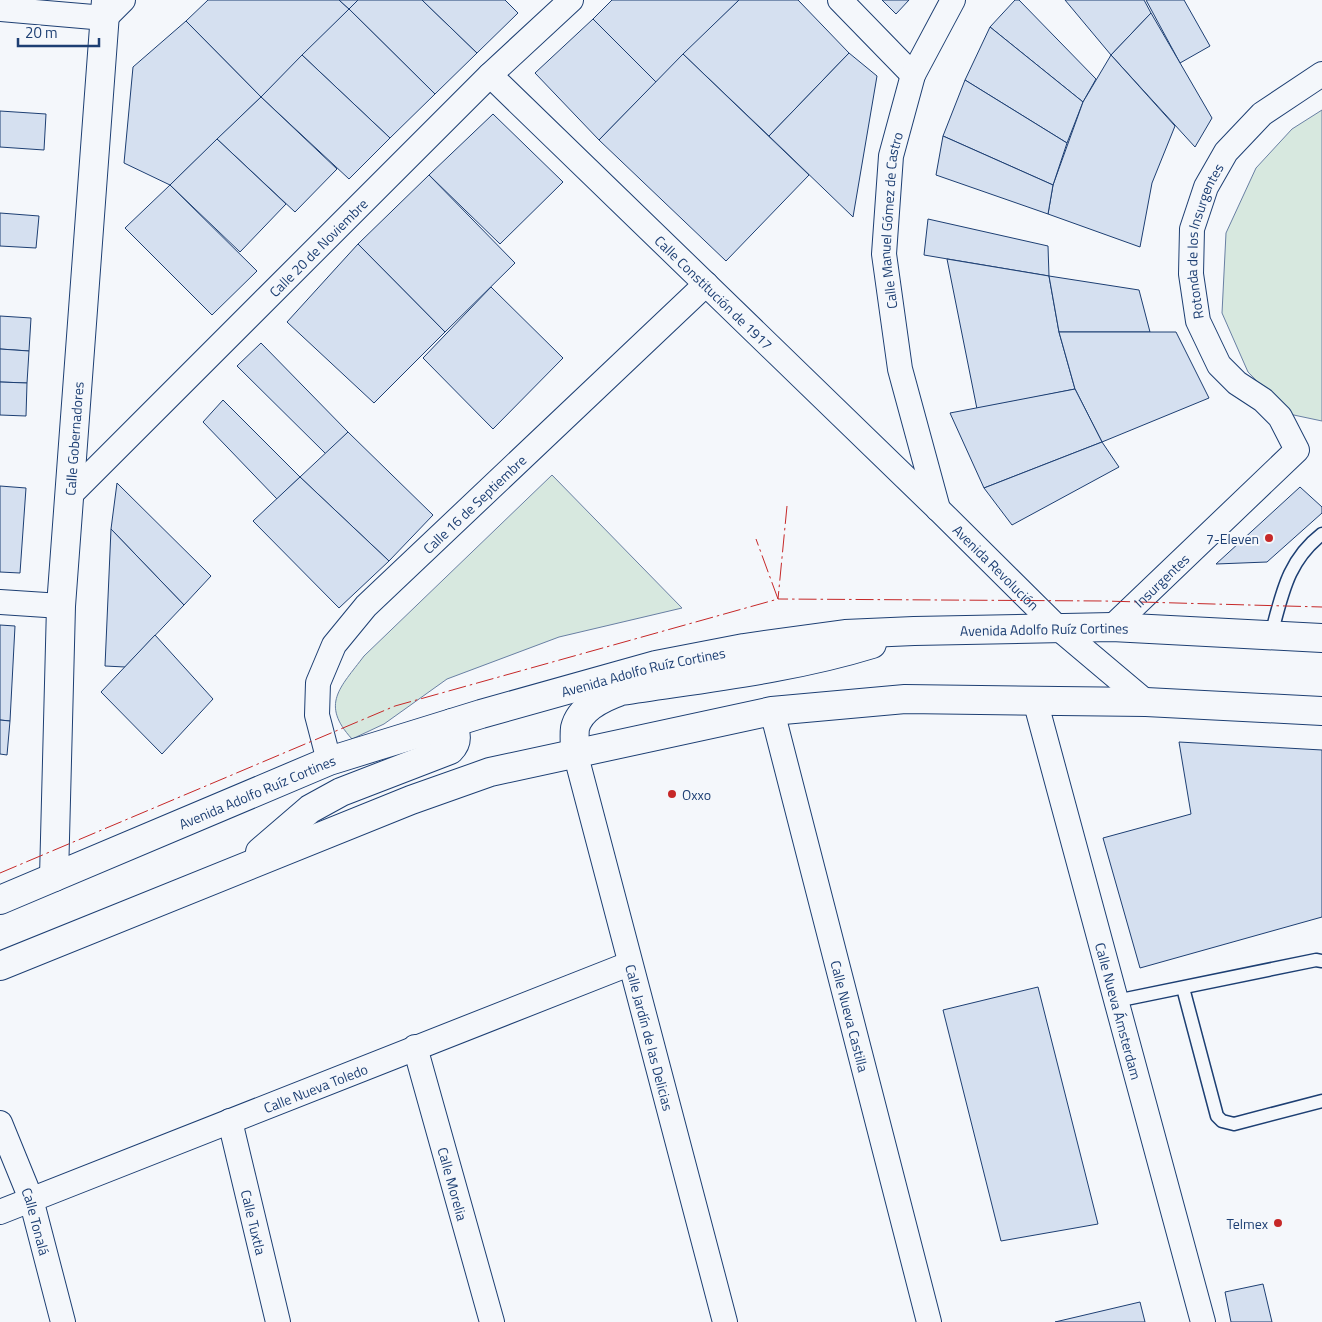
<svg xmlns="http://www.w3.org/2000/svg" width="1322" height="1322" font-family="'Titillium Web',sans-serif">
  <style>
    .green { fill: #d7e8df; stroke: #687fa3 }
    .building { fill: #d5e0f0; stroke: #1d3f73 }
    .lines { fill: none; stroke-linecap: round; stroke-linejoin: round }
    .service-casing { stroke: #1d3f73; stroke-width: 15 }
    .minor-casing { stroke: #1d3f73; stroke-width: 26 }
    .tertiary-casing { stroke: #1d3f73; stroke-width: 30 }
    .primary-casing { stroke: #1d3f73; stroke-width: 30 }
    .service { stroke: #f4f7fb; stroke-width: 12 }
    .minor { stroke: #f4f7fb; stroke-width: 24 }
    .tertiary { stroke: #f4f7fb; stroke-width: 28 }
    .primary { stroke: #f4f7fb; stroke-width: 28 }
    .power { stroke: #c62828; stroke-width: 1; stroke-dasharray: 18 4 2.5 4; stroke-linecap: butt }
    .poi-dot { fill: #c62828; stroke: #f4f7fb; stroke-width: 2 }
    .labels { text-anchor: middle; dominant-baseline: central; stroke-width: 4; stroke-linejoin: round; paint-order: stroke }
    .street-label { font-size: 14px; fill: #1d3f73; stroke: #f4f7fb }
    .poi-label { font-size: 14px; fill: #1d3f73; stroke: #f4f7fb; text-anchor: end }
  </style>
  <rect width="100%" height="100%" fill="#f4f7fb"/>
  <!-- green -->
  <g class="green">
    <path d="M1322,110V421L1289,414L1248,372L1222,313L1226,233L1256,168L1292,129Z"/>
    <path d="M552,475L682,608L559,637L447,679L384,724L352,739C320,704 340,688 364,656Z"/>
  </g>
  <!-- building -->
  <g class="building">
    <path d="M208,0H339L349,9L261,97L186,21Z"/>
    <path d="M339,0H358L349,9Z"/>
    <path d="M358,0H422L477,53L435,94L349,9Z"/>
    <path d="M422,0H505L518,13L477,53Z"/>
    <path d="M612,0H739L656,82L593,19Z"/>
    <path d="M739,0H798L849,53L769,136L683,54Z"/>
    <path d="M882,0H909L896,14Z"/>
    <path d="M1015,0H1019L1096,79L1083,102L990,27Z"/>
    <path d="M1065,0H1144L1151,13L1111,55Z"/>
    <path d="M1146,0H1184L1210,46L1180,63Z"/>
    <path d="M349,9L435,94L390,138L302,55Z"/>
    <path d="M1151,13L1212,118L1195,147L1111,55Z"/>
    <path d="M593,19L656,82L599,140L535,73Z"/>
    <path d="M186,21L261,97L170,185L124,163L133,67Z"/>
    <path d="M990,27L1083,102L1067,143L965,80Z"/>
    <path d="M849,53L877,76L853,217L769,136Z"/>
    <path d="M683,54L809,175L726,261L599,140Z"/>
    <path d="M302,55L390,138L349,179L261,97Z"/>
    <path d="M1111,55L1175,126L1152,183L1140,247L1048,214L1053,185L1083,102Z"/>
    <path d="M965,80L1067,143L1053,185L943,136Z"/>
    <path d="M261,97L337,169L295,212L217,139Z"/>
    <path d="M0,111L46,114L44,150L0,147Z"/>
    <path d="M493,114L563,182L500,244L429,175Z"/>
    <path d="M943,136L1053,185L1048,214L936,175Z"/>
    <path d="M217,139L286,204L240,252L170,185Z"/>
    <path d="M429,175L515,263L445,332L358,244Z"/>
    <path d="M170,185L257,271L212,315L125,228Z"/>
    <path d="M0,213L39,216L36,248L0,246Z"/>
    <path d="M928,219L1048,246L1049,276L924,255Z"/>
    <path d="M358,244L445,332L374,403L287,322Z"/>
    <path d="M947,259L1049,276L1059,332L1075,389L977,409Z"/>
    <path d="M1049,276L1139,290L1150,332H1059Z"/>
    <path d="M491,287L563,358L493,429L423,358Z"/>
    <path d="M0,316L31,318L29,351L0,349Z"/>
    <path d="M1059,332H1176L1209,398L1102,442L1075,389Z"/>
    <path d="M261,343L348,432L326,454L237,366Z"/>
    <path d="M0,349L29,351L27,383L0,382Z"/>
    <path d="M0,382L27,383L26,416L0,415Z"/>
    <path d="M1075,389L1102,442L984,488L950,413Z"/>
    <path d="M223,400L300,477L277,499L203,422Z"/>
    <path d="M348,432L433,515L389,561L300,477Z"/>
    <path d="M1102,442L1119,467L1012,525L984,488Z"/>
    <path d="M300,477L389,561L339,608L253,521Z"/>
    <path d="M117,483L211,576L184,605L111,529Z"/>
    <path d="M0,486L26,488L20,573L0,572Z"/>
    <path d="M1300,487L1322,507V513L1267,562L1216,564Z"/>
    <path d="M111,529L184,605L125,667L105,666Z"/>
    <path d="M0,625L15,626L10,721L0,720Z"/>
    <path d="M155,635L213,699L162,754L101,692Z"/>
    <path d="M0,720L10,721L7,755L0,754Z"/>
    <path d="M1179,742L1322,750V917L1140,968L1103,838L1191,814Z"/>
    <path d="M1038,987L1098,1224L1001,1241L943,1010Z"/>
    <path d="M1263,1284L1272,1322H1231L1225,1292Z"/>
    <path d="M1140,1302L1145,1322H1055Z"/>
  </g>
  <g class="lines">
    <!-- service casing -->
    <g class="service-casing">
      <g id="service">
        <path d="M1271,635C1282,595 1287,561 1322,534"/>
        <path d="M1183,988L1217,1116L1222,1121L1234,1124L1322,1101"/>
        <path d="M1116,1001L1316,960L1322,961"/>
      </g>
    </g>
    <!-- minor casing -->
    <g class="minor-casing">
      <g id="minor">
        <path d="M840,0L913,75"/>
        <path d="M0,9L105,18L123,0"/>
        <path id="s1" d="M490,75L938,509L1057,627L1146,702"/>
        <path id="s2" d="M69,496L490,75L571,0"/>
        <path id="s3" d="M938,509L900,369L884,254L891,156L913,75L953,0"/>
        <path d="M0,602L61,606"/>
        <path id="s4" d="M1112,627L1297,450L1280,417L1263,400L1237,383L1219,365L1198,321L1191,274L1192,229L1206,187L1226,152L1262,114L1322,74"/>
        <path id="s5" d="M1035,700L1203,1322"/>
        <path id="s6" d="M772,711L929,1322"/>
        <path id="s7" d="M575,752L725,1322"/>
        <path id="s8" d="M329,761L317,715L318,683L334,645L366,606L706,284"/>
        <path id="s9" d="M415,1047L492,1322"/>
        <path id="s10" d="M230,1121L278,1322"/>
        <path id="s11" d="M0,1123L31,1199L63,1322"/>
        <path id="s12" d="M0,1212L629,964"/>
      </g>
    </g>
    <!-- tertiary casing -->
    <g class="tertiary-casing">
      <g id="tertiary">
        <path id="s13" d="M54,877L61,606L106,0"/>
      </g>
    </g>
    <!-- primary casing -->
    <g class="primary-casing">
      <g id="primary">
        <path d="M575,752C575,745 574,735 575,728C580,707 604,697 621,691C705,678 791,669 872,644"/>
        <path d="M260,852L310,809L341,792L450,750C459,741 456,734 452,723"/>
        <path id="s14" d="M0,900L329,761L481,714L656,665L744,648L845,634L914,631L1112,627L1322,638"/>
        <path d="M0,966L411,800L490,772L772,711L905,699L1146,702L1322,711"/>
      </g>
    </g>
    <!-- service -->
    <use href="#service" class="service"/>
    <!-- minor -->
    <use href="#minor" class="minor"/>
    <!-- tertiary -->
    <use href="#tertiary" class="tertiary"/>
    <!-- primary -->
    <use href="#primary" class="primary"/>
    <!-- power -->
    <g class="power">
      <path d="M787,506L778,599L1104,601L1322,607"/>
      <path d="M0,873L395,706L778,599L756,539"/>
    </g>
  </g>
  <!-- markers -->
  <g class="poi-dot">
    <circle cx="1269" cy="538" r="5"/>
    <circle cx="672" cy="794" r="5"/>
    <circle cx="1278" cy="1223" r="5"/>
  </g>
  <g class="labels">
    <!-- street labels -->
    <g class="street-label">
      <text stroke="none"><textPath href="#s3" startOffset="295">Calle Manuel Gómez de Castro</textPath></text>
      <text stroke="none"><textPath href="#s4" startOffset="505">Rotonda de los Insurgentes</textPath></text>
      <text stroke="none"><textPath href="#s2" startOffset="352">Calle 20 de Noviembre</textPath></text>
      <text stroke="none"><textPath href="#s1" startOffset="312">Calle Constitución de 1917</textPath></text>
      <text stroke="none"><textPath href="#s13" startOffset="439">Calle Gobernadores</textPath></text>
      <text stroke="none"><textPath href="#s8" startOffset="320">Calle 16 de Septiembre</textPath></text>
      <text stroke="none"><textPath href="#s1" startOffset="706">Avenida Revolución</textPath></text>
      <text stroke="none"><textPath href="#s4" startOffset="68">Insurgentes</textPath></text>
      <text stroke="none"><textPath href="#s14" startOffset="1089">Avenida Adolfo Ruíz Cortines</textPath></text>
      <text stroke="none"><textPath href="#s14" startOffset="684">Avenida Adolfo Ruíz Cortines</textPath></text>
      <text stroke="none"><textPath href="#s14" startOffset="279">Avenida Adolfo Ruíz Cortines</textPath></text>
      <text stroke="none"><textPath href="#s5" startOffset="322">Calle Nueva Ámsterdam</textPath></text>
      <text stroke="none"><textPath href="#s6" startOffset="315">Calle Nueva Castilla</textPath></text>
      <text stroke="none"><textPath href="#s7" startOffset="295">Calle Jardín de las Delicias</textPath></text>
      <text stroke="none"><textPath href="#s12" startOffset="339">Calle Nueva Toledo</textPath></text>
      <text stroke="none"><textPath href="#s9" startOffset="142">Calle Morelia</textPath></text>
      <text stroke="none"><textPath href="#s11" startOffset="105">Calle Tonalá</textPath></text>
      <text stroke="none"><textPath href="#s10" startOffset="104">Calle Tuxtla</textPath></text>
    </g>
    <!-- poi labels -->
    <g class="poi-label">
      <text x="1259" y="538">7-Eleven</text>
      <text x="682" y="794" text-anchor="start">Oxxo</text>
      <text x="1268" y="1223">Telmex</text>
    </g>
  </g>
  <!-- scale -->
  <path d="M18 38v8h81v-8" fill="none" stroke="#1d3f73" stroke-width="2.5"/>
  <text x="25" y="38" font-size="15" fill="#1d3f73" stroke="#f4f7fb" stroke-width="4" paint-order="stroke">20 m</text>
</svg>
